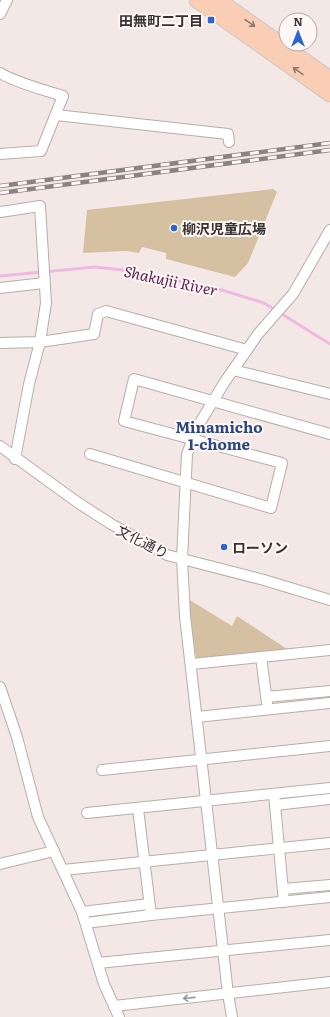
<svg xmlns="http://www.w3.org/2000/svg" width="330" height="1017" font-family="Literata,'Noto Sans JP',serif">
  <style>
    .green { fill: #d6c0a2 }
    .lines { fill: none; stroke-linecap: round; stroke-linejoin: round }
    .stream { stroke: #efbae0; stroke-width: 3 }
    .minor-casing { stroke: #b9adac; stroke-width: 12 }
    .primary-casing { stroke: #cbcac9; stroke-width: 17 }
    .minor { stroke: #fff; stroke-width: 10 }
    .primary { stroke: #faceb4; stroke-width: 15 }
    .rail-casing { stroke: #8b8382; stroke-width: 4.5 }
    .rail { stroke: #fef7f6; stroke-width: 3; stroke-dasharray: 9; stroke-linecap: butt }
    .oneway { stroke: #8e786c }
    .oneway2 { stroke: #9a9898 }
    .poi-dot { fill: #2c65d3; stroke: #fef7f6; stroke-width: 1.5 }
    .labels { text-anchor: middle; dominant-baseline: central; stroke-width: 4; stroke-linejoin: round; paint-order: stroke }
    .poi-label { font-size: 14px; font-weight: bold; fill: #363231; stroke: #fef7f6; text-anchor: start }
    .street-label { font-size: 14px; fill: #363231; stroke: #fef7f6 }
    .water-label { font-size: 15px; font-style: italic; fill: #581b4c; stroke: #fef7f6 }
    .neighbourhood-label { font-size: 15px; font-weight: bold; fill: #29477e; stroke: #fef7f6 }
  </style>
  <rect width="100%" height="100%" fill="#f4e8e7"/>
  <!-- green -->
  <g class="green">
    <path d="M273,189L277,192L248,263L235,277L166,259V253L142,247L139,253L126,251L83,253L87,210Z"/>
    <path d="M188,599L232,626L237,616L290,651L196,658Z"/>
  </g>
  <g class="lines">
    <!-- stream -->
    <path class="stream" d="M0,276L95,267L123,270L222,290L264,303L330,344"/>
    <!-- minor casing -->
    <g class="minor-casing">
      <g id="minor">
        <path d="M0,14L7,0"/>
        <path d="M0,73C19,84 42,89 63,96L41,151L0,154"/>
        <path d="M56,115L228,134L229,142"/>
        <path d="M0,212L40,206L46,303L40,342L29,384L15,459"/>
        <path d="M0,288L44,283"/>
        <path d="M0,343L40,342L94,334L98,314L106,311L247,350"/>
        <path d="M233,370L330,394"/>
        <path d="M0,446L77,502L111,524L167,555L264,580L330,600"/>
        <path d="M90,454L271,508L282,463L124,421L134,379L330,434"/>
        <path d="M261,657L267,703"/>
        <path d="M192,664L330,650"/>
        <path d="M0,687L17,737L38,817L82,912L104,984L119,1017"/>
        <path d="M266,697L330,691"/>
        <path d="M197,717L330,703"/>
        <path d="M102,770L330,746"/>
        <path d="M274,794L284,902"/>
        <path d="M275,805L330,799"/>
        <path d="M138,809L151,915L330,897"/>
        <path d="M87,813L330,788"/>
        <path d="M0,864L54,851"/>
        <path d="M63,870L330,843"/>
        <path d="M283,889L330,885"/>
        <path d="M82,912L149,904"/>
        <path d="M86,923L151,915"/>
        <path d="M98,963L330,940"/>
        <path d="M114,1006L330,982"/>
        <path d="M232,1017L228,994L185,616L182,559L187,454L198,426L224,383L258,334L293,294L330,230"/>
      </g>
    </g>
    <!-- primary casing -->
    <g class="primary-casing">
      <g id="primary">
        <path d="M197,0L330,94"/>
        <path d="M218,0L330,79"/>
      </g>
    </g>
    <!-- minor -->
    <use href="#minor" class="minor"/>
    <!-- primary -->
    <use href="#primary" class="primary"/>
    <!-- rail casing -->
    <g class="rail-casing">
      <g id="rail">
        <path d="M0,186L330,143"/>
        <path d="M0,193L330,150"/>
      </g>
    </g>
    <!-- rail -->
    <use href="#rail" class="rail"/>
  </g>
  <!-- one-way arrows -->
  <defs><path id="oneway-shaft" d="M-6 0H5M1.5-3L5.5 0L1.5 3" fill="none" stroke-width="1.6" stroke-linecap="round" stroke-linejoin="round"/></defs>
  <g class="oneway">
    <use href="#oneway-shaft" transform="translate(250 23) rotate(35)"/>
    <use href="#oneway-shaft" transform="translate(298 71) rotate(-145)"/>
  </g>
  <use class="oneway2" href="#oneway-shaft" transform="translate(189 998) rotate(174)"/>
  <!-- markers -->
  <g class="poi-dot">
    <rect x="207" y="16" width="8" height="8" rx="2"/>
    <circle cx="174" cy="228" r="4"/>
    <circle cx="224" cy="547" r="4"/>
  </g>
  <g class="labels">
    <!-- poi labels -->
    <g class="poi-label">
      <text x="203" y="20" text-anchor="end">田無町二丁目</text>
      <text x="182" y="228">柳沢児童広場</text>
      <text x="232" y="547">ローソン</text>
    </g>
    <!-- street labels -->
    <g class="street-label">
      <text transform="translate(143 541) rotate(27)">文化通り</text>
    </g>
    <!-- water labels -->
    <g class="water-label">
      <text transform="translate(171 280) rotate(12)">Shakujii River</text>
    </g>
    <!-- neighbourhood labels -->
    <g class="neighbourhood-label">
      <text x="219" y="426">Minamicho<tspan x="219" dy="17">1-chome</tspan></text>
    </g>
  </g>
  <!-- north arrow -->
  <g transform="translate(298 32)"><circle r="19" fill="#fef7f6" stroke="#aea8a7"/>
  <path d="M0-3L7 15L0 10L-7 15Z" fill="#2c65d3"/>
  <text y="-6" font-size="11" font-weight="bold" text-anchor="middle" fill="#363231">N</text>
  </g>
</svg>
